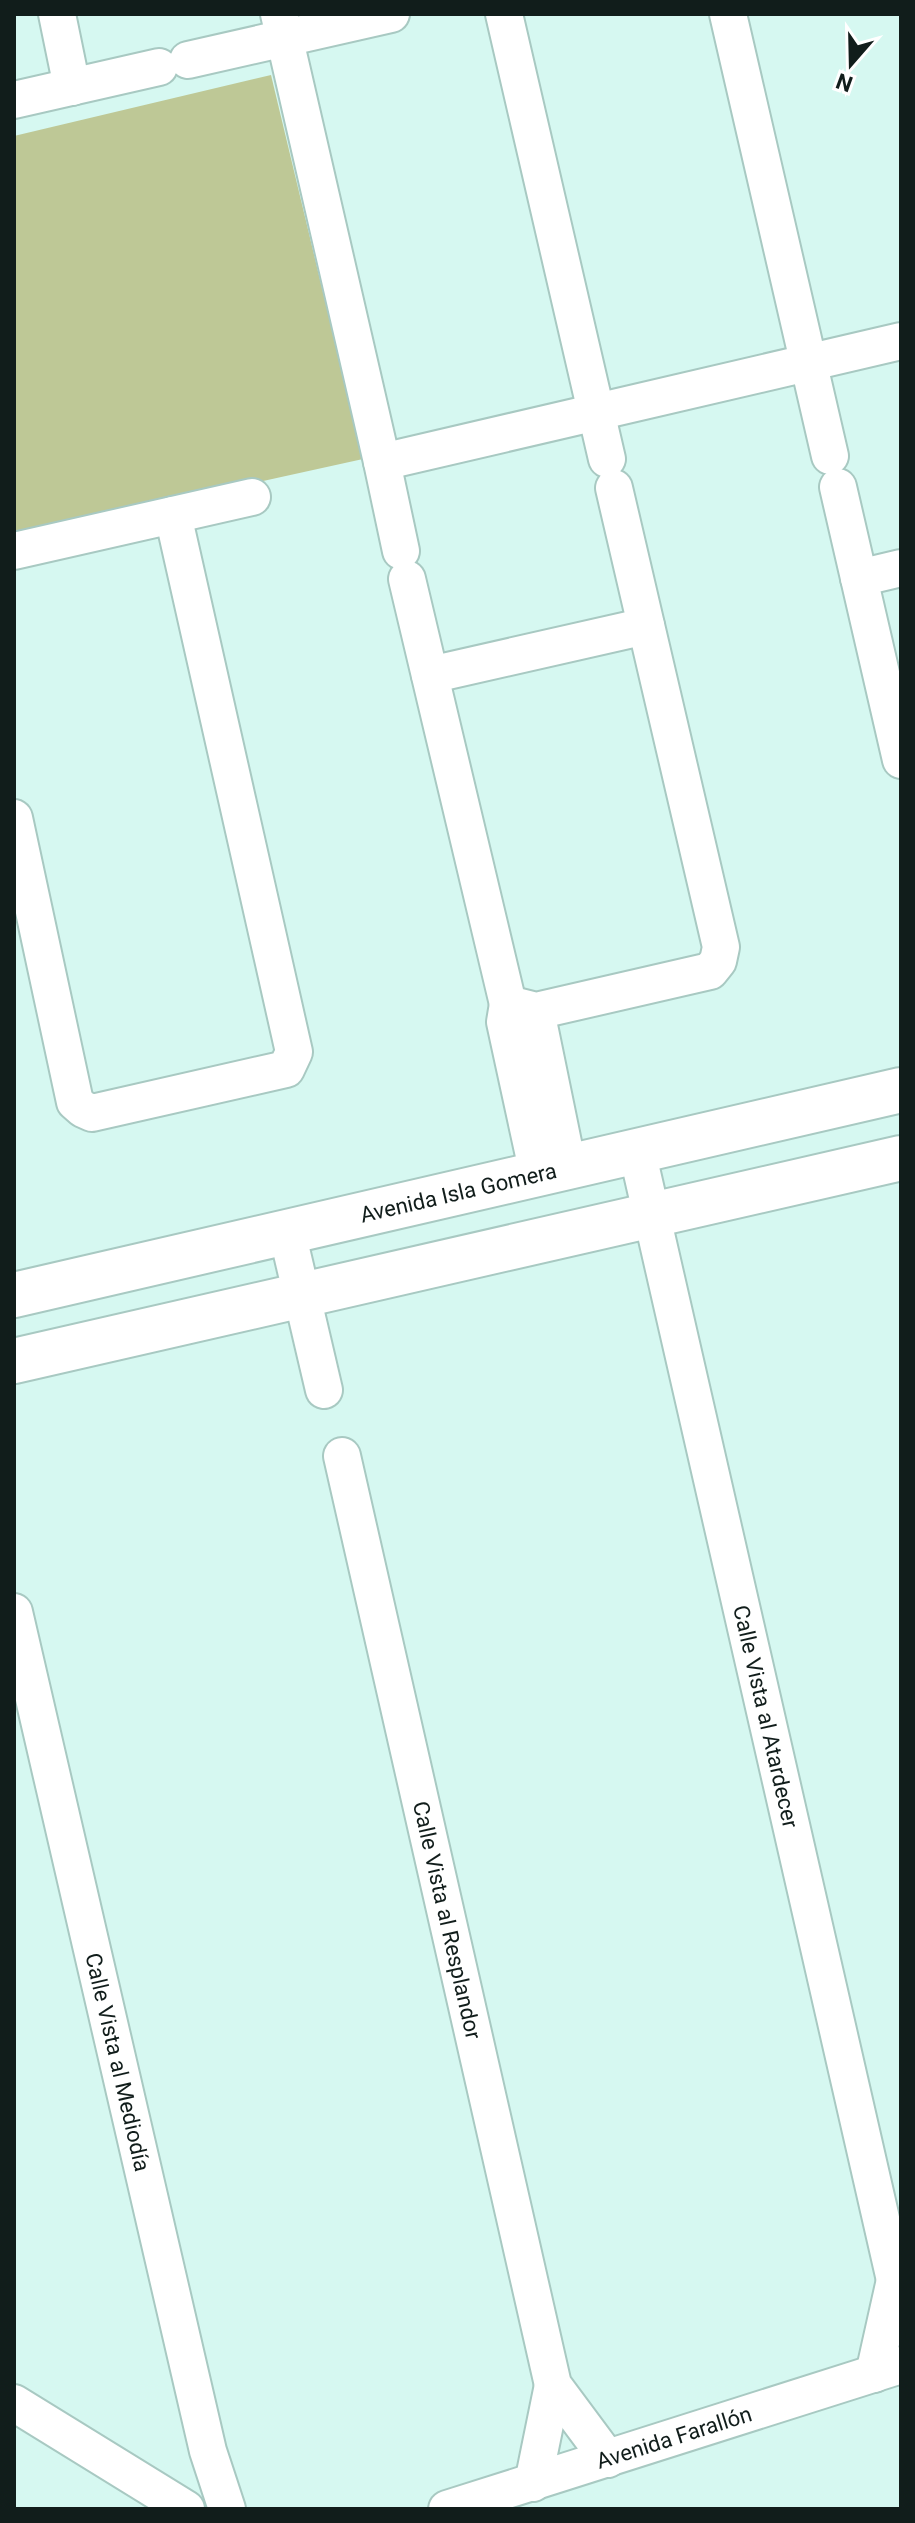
<svg xmlns="http://www.w3.org/2000/svg" width="915" height="2523" font-family="Roboto,sans-serif">
  <style>
    .green { fill: #bec896 }
    .lines { fill: none; stroke-linecap: round; stroke-linejoin: round }
    .minor-casing { stroke: #a8c9c2; stroke-width: 40 }
    .tertiary-casing { stroke: #a8c9c2; stroke-width: 48 }
    .minor { stroke: #fff; stroke-width: 36 }
    .tertiary { stroke: #fff; stroke-width: 44 }
    .labels { text-anchor: middle; dominant-baseline: central; stroke-width: 6; stroke-linejoin: round; paint-order: stroke }
    .street-label { font-size: 22px; fill: #111d1b; stroke: #fff }
  </style>
  <rect width="100%" height="100%" fill="#d6f8f1"/>
  <!-- green -->
  <path class="green" d="M271,75L363,459L14,536V136Z"/>
  <g class="lines">
    <!-- minor casing -->
    <g class="minor-casing">
      <g id="minor">
        <path d="M57,14L72,87"/>
        <path d="M279,14L382,462L401,551"/>
        <path d="M504,14L607,459"/>
        <path d="M728,14L830,456"/>
        <path d="M188,60L391,14"/>
        <path d="M14,100L159,67"/>
        <path d="M382,462L901,341"/>
        <path d="M838,487L901,760"/>
        <path d="M14,551L252,497"/>
        <path d="M859,578L901,568"/>
        <path d="M407,579L508,1004"/>
        <path d="M430,675L646,626"/>
        <path d="M14,818L75,1102L83,1109L92,1113L286,1069L294,1052L173,515"/>
        <path d="M536,1011L568,1167"/>
        <path id="s1" d="M637,1151L895,2280L901,2289"/>
        <path d="M538,1174L505,1022L508,1004L536,1011L710,971L718,961L721,947L614,488"/>
        <path d="M287,1232L324,1390"/>
        <path id="s2" d="M342,1456L553,2385L608,2459"/>
        <path id="s3" d="M14,1612L208,2451L227,2509"/>
        <path d="M874,2374L895,2280"/>
        <path d="M14,2403L186,2509"/>
        <path d="M533,2483L553,2385"/>
        <path id="s4" d="M447,2509L901,2365"/>
      </g>
    </g>
    <!-- tertiary casing -->
    <g class="tertiary-casing">
      <g id="tertiary">
        <path id="s5" d="M14,1295L901,1090"/>
        <path d="M14,1361L901,1158"/>
      </g>
    </g>
    <!-- minor -->
    <use href="#minor" class="minor"/>
    <!-- tertiary -->
    <use href="#tertiary" class="tertiary"/>
  </g>
  <g class="labels">
    <!-- street labels -->
    <g class="street-label">
      <text stroke="none"><textPath href="#s5" startOffset="456">Avenida Isla Gomera</textPath></text>
      <text stroke="none"><textPath href="#s1" startOffset="580">Calle Vista al Atardecer</textPath></text>
      <text stroke="none"><textPath href="#s2" startOffset="476">Calle Vista al Resplandor</textPath></text>
      <text stroke="none"><textPath href="#s3" startOffset="462">Calle Vista al Mediodía</textPath></text>
      <text stroke="none"><textPath href="#s4" startOffset="238">Avenida Farallón</textPath></text>
    </g>
  </g>
  <!-- border -->
  <rect width="915" height="2523" fill="none" stroke="#111d1b" stroke-width="32"/>
  <!-- north arrow -->
  <g transform="translate(851 64) rotate(200)" stroke="#ffffff" stroke-width="6" paint-order="stroke">
  <path d="M0-6L14 30L0 20L-14 30Z" fill="#111d1b"/>
  <text y="-12" font-size="22" font-weight="bold" text-anchor="middle" fill="#111d1b">N</text>
  </g>
</svg>
